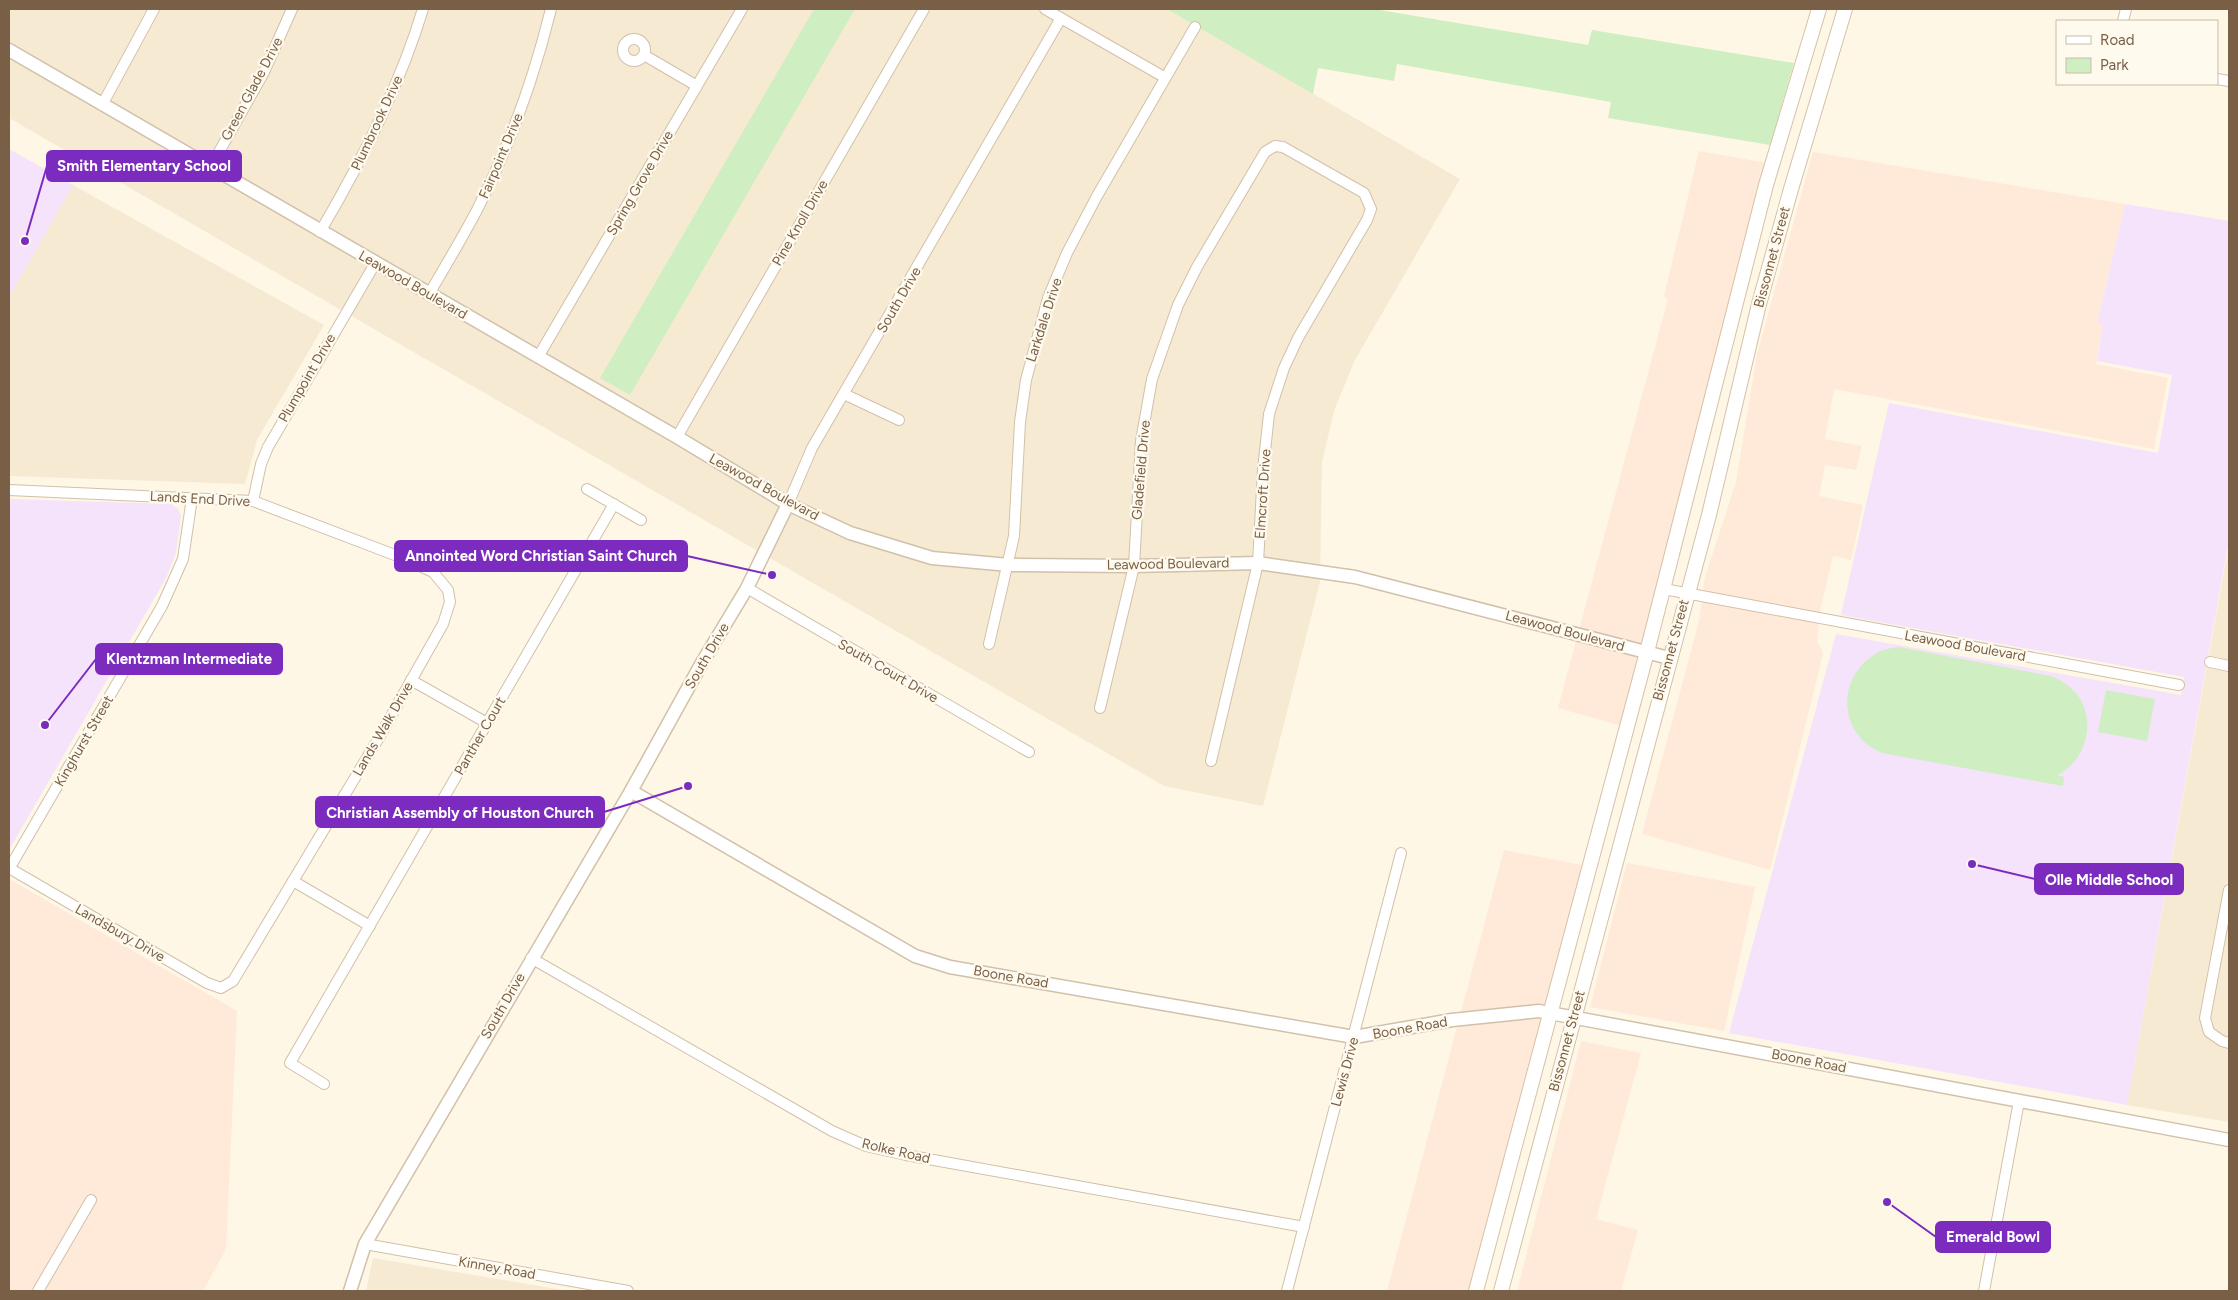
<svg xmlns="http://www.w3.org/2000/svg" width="2238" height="1300" font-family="Figtree,sans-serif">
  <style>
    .residential { fill: #f7ead3 }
    .commercial { fill: #ffe9d9 }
    .education { fill: #f5e2fb }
    .green { fill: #cfeec2 }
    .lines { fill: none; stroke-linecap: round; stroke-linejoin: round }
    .minor-casing { stroke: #d1c0aa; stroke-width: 12 }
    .tertiary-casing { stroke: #d1c0aa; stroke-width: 15 }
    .secondary-casing { stroke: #d5c1a7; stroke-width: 16 }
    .minor { stroke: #fff; stroke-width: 10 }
    .tertiary { stroke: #fff; stroke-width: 12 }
    .secondary { stroke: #fff; stroke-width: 14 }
    .labels { text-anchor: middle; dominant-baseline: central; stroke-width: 4.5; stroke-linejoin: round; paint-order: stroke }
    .street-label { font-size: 14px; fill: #7a5f47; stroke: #fffaee }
    .leader { fill: none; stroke: #7b2cbf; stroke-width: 2 }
    .callout-dot { fill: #7b2cbf; stroke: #fffaee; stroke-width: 2 }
    .callout { fill: #7b2cbf; stroke: #7b2cbf; stroke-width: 2 }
    .callout-label { font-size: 15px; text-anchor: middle; font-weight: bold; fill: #fff }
  </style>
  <rect width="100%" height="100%" fill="#fef7e5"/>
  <!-- residential -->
  <g class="residential">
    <path d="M9,9H1167L1460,179L1355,360L1334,411L1322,462L1320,582L1263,806L1164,786L9,118Z"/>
    <path d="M73,185L324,325L257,440L245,484L9,476V297Z"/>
    <path d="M2229,544V1122L2127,1105Z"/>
    <path d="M373,1258L569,1291H366Z"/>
  </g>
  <!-- commercial -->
  <g class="commercial">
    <path d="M1699,151L1767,163L1622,726L1558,708L1668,299L1664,296Z"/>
    <path d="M1813,152L2125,204L2097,322L2103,324L2096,364L2168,378L2154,449L1834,389L1825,439L1862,446L1856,470L1825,465L1819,496L1863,505L1851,560L1833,556L1821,606L1817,641L1823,653L1770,870L1642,834L1699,621L1705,577L1736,482L1757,354Z"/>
    <path d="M1504,850L1582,865L1472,1291H1387Z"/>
    <path d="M1627,863L1755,887L1724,1031L1590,1007Z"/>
    <path d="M9,879L237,1011L226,1249L203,1291H9Z"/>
    <path d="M1581,1041L1641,1053L1596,1219L1638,1230L1621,1291H1517Z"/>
  </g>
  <!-- education -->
  <g class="education">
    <path d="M9,149L73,185L9,297Z"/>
    <path d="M2125,204L2229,221V540L2127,1105L1729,1033L1836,634L2181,695L2184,677L1841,615L1889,403L2158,453L2172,375L2097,361L2103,324L2097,323Z"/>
    <path d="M9,499L171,504L178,509L181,515L176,553L166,578L9,850Z"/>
  </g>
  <!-- green -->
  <g class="green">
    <path d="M814,9H855L630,395L600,378Z"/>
    <path d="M1167,9H1374L1588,45L1592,30L1794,63L1770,145L1608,118L1611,102L1397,64L1394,81L1318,68L1313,94Z"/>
    <path d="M1899,647L2051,676C2060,680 2069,685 2076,693C2097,719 2087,761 2057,775L2064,777L2063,786L1882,753C1876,750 1868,746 1863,741C1837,713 1844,672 1877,653C1883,649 1892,648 1899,647Z"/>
    <path d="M2106,690L2155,699L2147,741L2098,732Z"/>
  </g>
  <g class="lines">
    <!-- minor casing -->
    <g class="minor-casing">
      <g id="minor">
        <path d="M1045,9L1164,77"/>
        <path d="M2123,21L2126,9"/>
        <circle cx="634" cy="50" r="11"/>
        <path d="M644,55L697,86"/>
        <path d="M2217,79L2229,81"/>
        <path d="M102,105L154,9"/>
        <path d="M210,168L264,72L292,9"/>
        <path d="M320,232C362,161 399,88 423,9"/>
        <path d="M429,294C446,265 463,237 478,208C510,145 534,78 551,9"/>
        <path d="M538,357L742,9"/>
        <path d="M844,394L899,420"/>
        <path d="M677,437L924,9"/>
        <path d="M587,489L641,520"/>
        <path d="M9,490L253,501L400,557L433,572L448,590L450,602L443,624L377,741L233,981L221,988L207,983L9,868"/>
        <path d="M253,501L261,464L268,447L376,262"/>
        <path d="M788,504L812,448L1061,18"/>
        <path d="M747,588L1029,752"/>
        <path d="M1664,589L2179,685"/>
        <path d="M989,644L1014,536L1020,422L1026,380L1048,298L1067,253L1097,196L1195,27"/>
        <path d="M2210,662L2229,666"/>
        <path d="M411,680L487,723"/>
        <path d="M1100,708L1134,566L1141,441L1152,379L1178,305L1197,267L1265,152L1275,146L1283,147L1364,193L1371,209L1367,220L1298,338L1284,368L1269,414L1263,470L1258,563L1211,761"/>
        <path d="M9,869L162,606L183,559L192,498"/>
        <path d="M293,881L370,926"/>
        <path d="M2229,890L2205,1018L2209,1032L2222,1041L2229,1043"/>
        <path d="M531,958L832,1131L866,1146L906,1155L1304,1227"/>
        <path d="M324,1084L290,1063L614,504"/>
        <path d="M365,1244L628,1291"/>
        <path d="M38,1291L91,1200"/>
        <path d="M1287,1291L1401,853"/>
        <path d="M1984,1291L2019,1101"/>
      </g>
    </g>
    <!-- tertiary casing -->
    <g class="tertiary-casing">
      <g id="tertiary">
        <path d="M9,50L677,437L788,504L850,533L932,558L1009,565L1134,566L1258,563L1355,577L1669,658"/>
        <path d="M631,791L915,956L950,967L1354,1037L1452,1020L1539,1011L2229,1140"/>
        <path d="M350,1291L365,1244L631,791L703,661L747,588L788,504"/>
      </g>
    </g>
    <!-- secondary casing -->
    <g class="secondary-casing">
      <g id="secondary">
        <path d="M1476,1291L1647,652L1766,185L1819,9"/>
        <path d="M1501,1291L1709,515L1759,304L1791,189L1845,9"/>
      </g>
    </g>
    <!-- minor -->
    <use href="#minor" class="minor"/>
    <!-- tertiary -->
    <use href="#tertiary" class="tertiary"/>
    <!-- secondary -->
    <use href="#secondary" class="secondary"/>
  </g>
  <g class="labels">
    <!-- street labels -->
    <g class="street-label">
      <text transform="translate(252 89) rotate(-62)">Green Glade Drive</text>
      <text transform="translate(377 123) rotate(-65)">Plumbrook Drive</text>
      <text transform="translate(501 156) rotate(-67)">Fairpoint Drive</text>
      <text transform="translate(640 183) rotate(-60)">Spring Grove Drive</text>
      <text transform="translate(800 223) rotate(-60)">Pine Knoll Drive</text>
      <text transform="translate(1772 257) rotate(-75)">Bissonnet Street</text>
      <text transform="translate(413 285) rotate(30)">Leawood Boulevard</text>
      <text transform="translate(899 300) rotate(-60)">South Drive</text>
      <text transform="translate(1044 320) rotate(-72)">Larkdale Drive</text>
      <text transform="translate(307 378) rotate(-60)">Plumpoint Drive</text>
      <text transform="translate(1141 470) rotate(-85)">Gladefield Drive</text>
      <text transform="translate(764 487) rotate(29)">Leawood Boulevard</text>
      <text transform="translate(1263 494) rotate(-86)">Elmcroft Drive</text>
      <text transform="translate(200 499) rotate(3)">Lands End Drive</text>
      <text transform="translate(1168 564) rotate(-1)">Leawood Boulevard</text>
      <text transform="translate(1565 631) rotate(15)">Leawood Boulevard</text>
      <text transform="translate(1965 646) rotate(10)">Leawood Boulevard</text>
      <text transform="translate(1671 650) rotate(-75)">Bissonnet Street</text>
      <text transform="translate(707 656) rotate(-60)">South Drive</text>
      <text transform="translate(888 671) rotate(30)">South Court Drive</text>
      <text transform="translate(383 729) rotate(-60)">Lands Walk Drive</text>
      <text transform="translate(480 736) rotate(-60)">Panther Court</text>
      <text transform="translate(84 741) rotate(-60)">Kinghurst Street</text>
      <text transform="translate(120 933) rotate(30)">Landsbury Drive</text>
      <text transform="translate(1011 977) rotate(10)">Boone Road</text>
      <text transform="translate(503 1006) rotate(-60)">South Drive</text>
      <text transform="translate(1410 1028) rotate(-10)">Boone Road</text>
      <text transform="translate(1567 1041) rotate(-75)">Bissonnet Street</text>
      <text transform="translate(1809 1061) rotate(11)">Boone Road</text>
      <text transform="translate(1345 1072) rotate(-75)">Lewis Drive</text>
      <text transform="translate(896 1151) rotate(13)">Rolke Road</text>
      <text transform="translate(497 1268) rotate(10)">Kinney Road</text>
    </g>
  </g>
  <!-- callouts -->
  <path class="leader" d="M25 241L47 166M772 575L687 556M45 725L96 659M688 786L604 812M1972 864L2035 879M1887 1202L1936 1237"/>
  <g class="callout-dot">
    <circle cx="25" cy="241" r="5"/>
    <circle cx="772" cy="575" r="5"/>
    <circle cx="45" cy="725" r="5"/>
    <circle cx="688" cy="786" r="5"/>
    <circle cx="1972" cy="864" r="5"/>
    <circle cx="1887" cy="1202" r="5"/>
  </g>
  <g class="callout">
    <rect x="47" y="151" width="194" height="30" rx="5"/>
    <rect x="395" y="541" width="292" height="30" rx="5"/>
    <rect x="96" y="644" width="186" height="30" rx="5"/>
    <rect x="316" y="797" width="288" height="30" rx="5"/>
    <rect x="2035" y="864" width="148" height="30" rx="5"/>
    <rect x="1936" y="1222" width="114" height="30" rx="5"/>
  </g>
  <g class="callout-label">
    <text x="144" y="171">Smith Elementary School</text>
    <text x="541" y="561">Annointed Word Christian Saint Church</text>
    <text x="189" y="664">Klentzman Intermediate</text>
    <text x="460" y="818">Christian Assembly of Houston Church</text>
    <text x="2109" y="885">Olle Middle School</text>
    <text x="1993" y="1242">Emerald Bowl</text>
  </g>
  <!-- border -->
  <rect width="2238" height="1300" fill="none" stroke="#7a5f47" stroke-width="20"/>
  <!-- legend -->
  <rect x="2056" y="20" width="162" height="65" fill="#fffaee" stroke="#cabcab"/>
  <rect x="2066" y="36" width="25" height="8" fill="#ffffff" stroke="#cabcab"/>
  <text x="2100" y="45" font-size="15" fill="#7a5f47">Road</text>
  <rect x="2066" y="58" width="25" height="15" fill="#cfeec2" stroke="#cabcab"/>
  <text x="2100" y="70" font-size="15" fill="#7a5f47">Park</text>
</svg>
